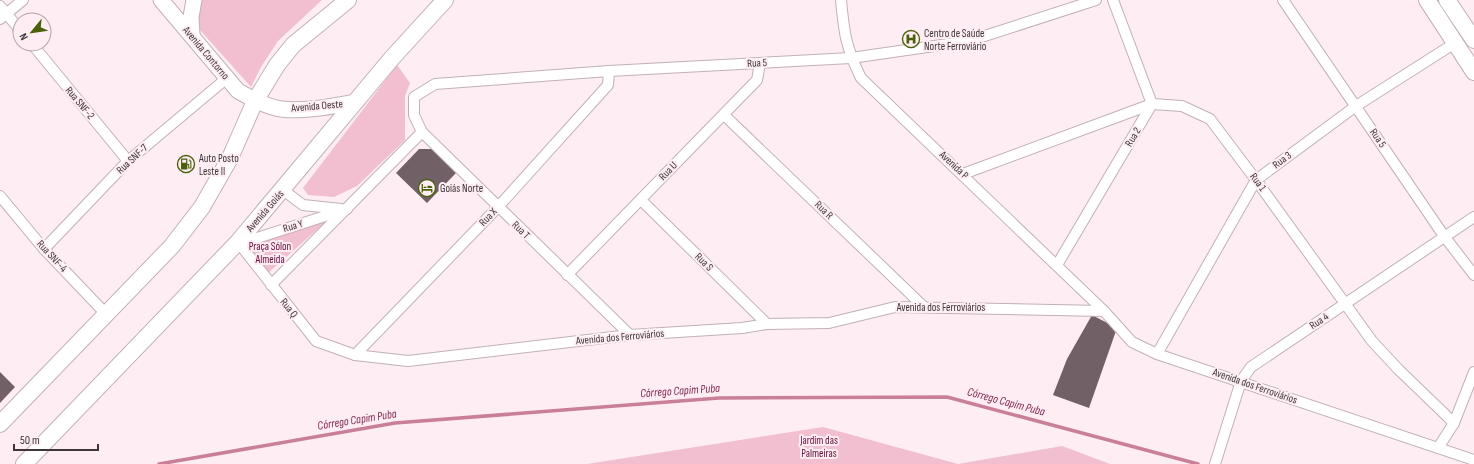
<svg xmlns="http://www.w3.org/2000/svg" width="1474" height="464" font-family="'Sofia Sans Condensed',sans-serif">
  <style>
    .green { fill: #f1bfd0 }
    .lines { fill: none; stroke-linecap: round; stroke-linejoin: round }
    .stream { stroke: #c97f9a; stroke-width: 3.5 }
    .building { fill: #716166 }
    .street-casing { stroke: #c2b0b6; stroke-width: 12 }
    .secondary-casing { stroke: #c2b0b6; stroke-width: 17 }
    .primary-casing { stroke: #c2b0b6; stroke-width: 18 }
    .street { stroke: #fff; stroke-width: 10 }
    .secondary { stroke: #fff; stroke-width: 15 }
    .primary { stroke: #fff; stroke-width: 16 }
    .labels { text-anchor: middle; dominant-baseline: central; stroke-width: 4; stroke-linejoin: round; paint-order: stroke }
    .poi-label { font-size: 11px; fill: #3d3538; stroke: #feeef3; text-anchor: start }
    .street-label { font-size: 11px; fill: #3d3538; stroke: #feeef3 }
    .park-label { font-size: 11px; fill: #650a39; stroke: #feeef3 }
    .water-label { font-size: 12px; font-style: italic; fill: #7f274f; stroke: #feeef3 }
  </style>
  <rect width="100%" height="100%" fill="#feeef3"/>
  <!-- green -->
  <g class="green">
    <path d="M198,0H322L278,41L261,67L251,87L199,29Z"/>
    <path d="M397,65L410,83L405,96V140L357,186L334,197L308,195L303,188Z"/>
    <path d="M330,218L267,274L244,246Z"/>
    <path d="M823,427L958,464L1062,446L1110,464H587Z"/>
  </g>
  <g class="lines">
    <!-- stream -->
    <path class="stream" d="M159,464L395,423L719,398L947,397L1198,464"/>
  </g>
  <!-- building -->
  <g class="building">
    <path d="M419,149H432L456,173L427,203L396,173Z"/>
    <path d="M1092,315L1117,328L1089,408L1053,395L1067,359Z"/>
    <path d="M0,372L15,387L0,403Z"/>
  </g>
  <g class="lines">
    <!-- street casing -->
    <g class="street-casing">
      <g id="street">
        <path d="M841,0C844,33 846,48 861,78L1104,311L1132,342L1157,354L1474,460"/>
        <path d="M1283,0L1444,236L1474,275"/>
        <path d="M0,6L20,30"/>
        <path d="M0,19L23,0"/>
        <path d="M32,44L128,161"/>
        <path d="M724,115L923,306"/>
        <path d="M963,174L1152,104L1182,106L1210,119L1256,180L1372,341L1398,369L1454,423"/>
        <path d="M283,190L303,205L341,209"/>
        <path d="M0,196L44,249L106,314"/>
        <path d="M641,200L767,324"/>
        <path d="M347,209L254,239L238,242L316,341L355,355L408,361L630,335L742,328L767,324L829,323L895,307L1104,311"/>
        <path d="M44,249L128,161L227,78"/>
        <path d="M1057,265L1152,104L1113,0"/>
        <path d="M567,275L757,80L760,63"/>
        <path d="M271,285L422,132"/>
        <path d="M630,335L422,132L414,115V97L435,84L609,71L851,58L969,41L1096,0"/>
        <path d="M1157,354L1256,180L1356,106L1455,43"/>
        <path d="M355,355L498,207L608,85L609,71"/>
        <path d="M1438,448L1454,423L1474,372"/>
        <path d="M1215,464L1241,381L1251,367L1474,217"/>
      </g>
    </g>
    <!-- secondary casing -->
    <g class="secondary-casing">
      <g id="secondary">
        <path d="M161,0L238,91C251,98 266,107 281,109C304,112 333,106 356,102"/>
        <path d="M192,35L191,17L194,0"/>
      </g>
    </g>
    <!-- primary casing -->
    <g class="primary-casing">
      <g id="primary">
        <path d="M1427,0L1474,72"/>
        <path d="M1447,0L1474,40"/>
        <path d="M0,424L172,246L202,207L230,158L255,101L277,65L293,45L348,0"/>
        <path d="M24,464L238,242L392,58L445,0"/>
      </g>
    </g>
    <!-- street -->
    <use href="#street" class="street"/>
    <!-- secondary -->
    <use href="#secondary" class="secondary"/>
    <!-- primary -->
    <use href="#primary" class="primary"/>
  </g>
  <!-- icons -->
  <defs>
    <g id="hospital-ring" transform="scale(0.9)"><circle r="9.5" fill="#feeef3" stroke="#4a600a" stroke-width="1.5"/><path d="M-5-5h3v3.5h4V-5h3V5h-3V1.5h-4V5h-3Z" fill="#4a600a"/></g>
    <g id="fuel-ring" transform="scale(0.9)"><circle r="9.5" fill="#feeef3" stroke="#4a600a" stroke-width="1.5"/><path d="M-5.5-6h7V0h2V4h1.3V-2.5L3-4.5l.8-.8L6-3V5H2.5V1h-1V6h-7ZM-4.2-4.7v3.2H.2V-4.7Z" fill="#4a600a"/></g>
    <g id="hotel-ring" transform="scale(0.9)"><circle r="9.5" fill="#feeef3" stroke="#4a600a" stroke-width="1.5"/><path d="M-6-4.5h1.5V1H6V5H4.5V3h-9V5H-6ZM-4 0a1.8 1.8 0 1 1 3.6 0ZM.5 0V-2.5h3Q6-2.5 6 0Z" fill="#4a600a"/></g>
  </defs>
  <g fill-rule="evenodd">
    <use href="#hospital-ring" x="911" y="39"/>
    <use href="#fuel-ring" x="186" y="164"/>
    <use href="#hotel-ring" x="427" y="188"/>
  </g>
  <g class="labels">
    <!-- poi labels -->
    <g class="poi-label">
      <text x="924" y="33">Centro de Saúde<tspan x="924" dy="13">Norte Ferroviário</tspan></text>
      <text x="199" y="158">Auto Posto<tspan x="199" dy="13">Leste II</tspan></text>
      <text x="440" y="188">Goiás Norte</text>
    </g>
    <!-- street labels -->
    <g class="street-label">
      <text transform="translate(206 53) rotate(50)">Avenida Contorno</text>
      <text transform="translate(757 63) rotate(-3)">Rua 5</text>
      <text transform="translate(80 103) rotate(50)">Rua SNF-2</text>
      <text transform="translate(317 106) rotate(-5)">Avenida Oeste</text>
      <text transform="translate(1133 137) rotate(-59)">Rua 2</text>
      <text transform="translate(1378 138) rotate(56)">Rua 5</text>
      <text transform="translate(132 159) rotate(-43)">Rua SNF-7</text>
      <text transform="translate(1282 160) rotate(-37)">Rua 3</text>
      <text transform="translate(954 165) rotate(43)">Avenida P</text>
      <text transform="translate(668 171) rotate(-46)">Rua U</text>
      <text transform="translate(1258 182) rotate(54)">Rua 1</text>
      <text transform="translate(824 210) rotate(44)">Rua R</text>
      <text transform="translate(265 211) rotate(-49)">Avenida Goiás</text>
      <text transform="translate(488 217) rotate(-46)">Rua X</text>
      <text transform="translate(293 226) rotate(-17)">Rua Y</text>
      <text transform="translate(521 230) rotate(44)">Rua T</text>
      <text transform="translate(52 256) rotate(47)">Rua SNF-4</text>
      <text transform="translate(704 262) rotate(45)">Rua S</text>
      <text x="941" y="307">Avenida dos Ferroviários</text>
      <text transform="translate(289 308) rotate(51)">Rua Q</text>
      <text transform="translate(1319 321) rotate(-34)">Rua 4</text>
      <text transform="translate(620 337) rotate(-5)">Avenida dos Ferroviários</text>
      <text transform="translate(1255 386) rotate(19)">Avenida dos Ferroviários</text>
    </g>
    <!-- park labels -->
    <g class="park-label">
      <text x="270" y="246">Praça Sólon<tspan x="270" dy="13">Almeida</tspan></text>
      <text x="819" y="440">Jardim das<tspan x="819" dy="13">Palmeiras</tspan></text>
    </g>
    <!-- water labels -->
    <g class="water-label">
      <text transform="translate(680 391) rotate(-4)">Córrego Capim Puba</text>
      <text transform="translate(1006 402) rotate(15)">Córrego Capim Puba</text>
      <text transform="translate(357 420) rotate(-9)">Córrego Capim Puba</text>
    </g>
  </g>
  <!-- north arrow -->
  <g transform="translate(32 32) rotate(241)"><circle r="19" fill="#feeef3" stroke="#b1a4a8"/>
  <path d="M0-3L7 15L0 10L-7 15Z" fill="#4a600a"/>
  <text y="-6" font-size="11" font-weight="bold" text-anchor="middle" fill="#3d3538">N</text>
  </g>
  <!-- scale -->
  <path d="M14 444v6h84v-6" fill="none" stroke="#3d3538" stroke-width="2"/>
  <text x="20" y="444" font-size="12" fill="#3d3538" stroke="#feeef3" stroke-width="3" paint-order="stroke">50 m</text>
</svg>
